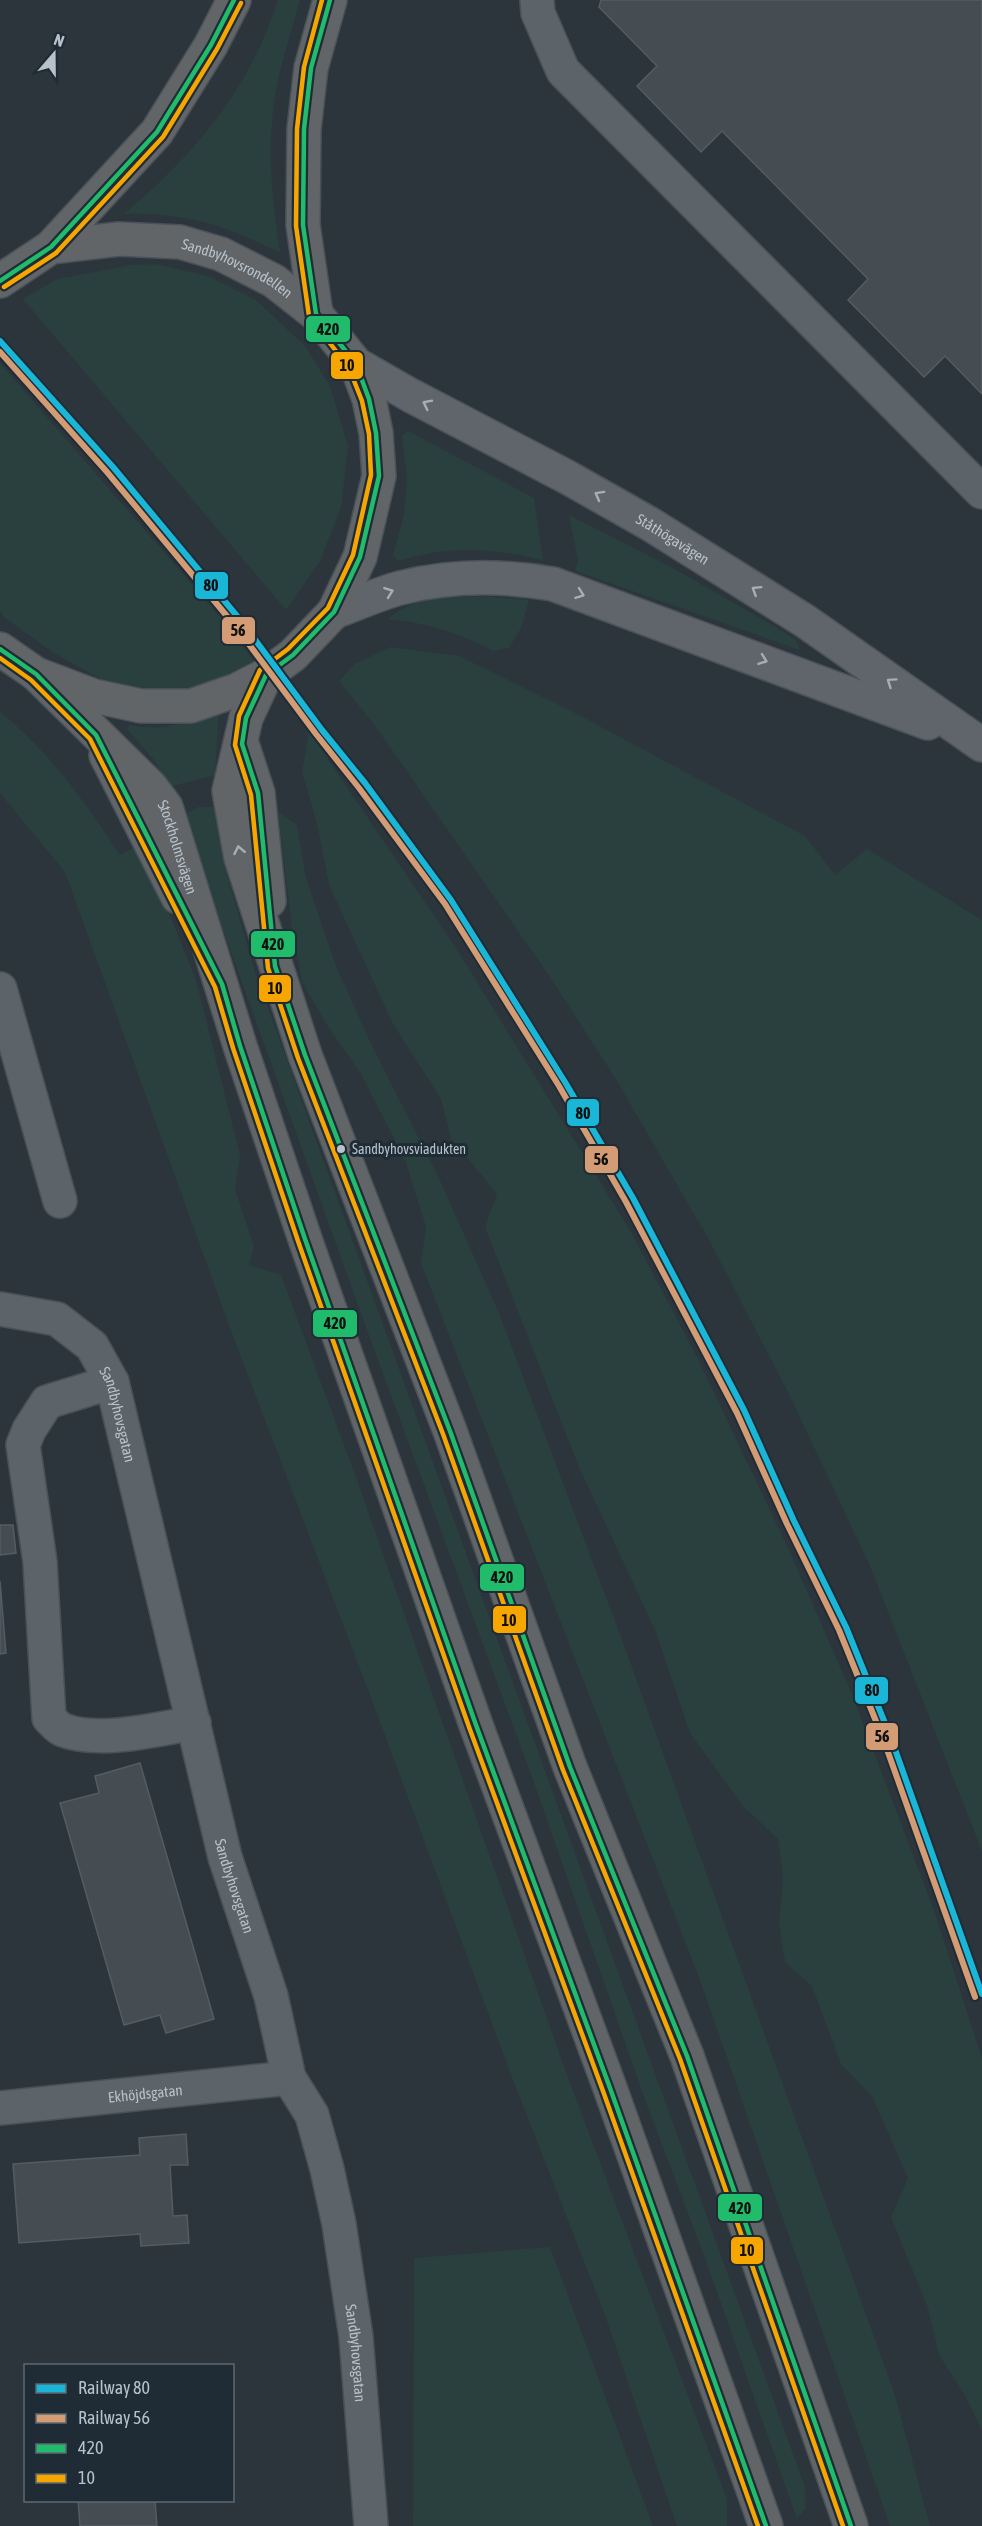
<svg xmlns="http://www.w3.org/2000/svg" width="982" height="2526" font-family="'Asap Condensed',sans-serif">
  <style>
    .green { fill: #29403f }
    .building { fill: #454d52; stroke: #545c63; stroke-width: 1.5 }
    .lines { fill: none; stroke-linecap: round; stroke-linejoin: round }
    .minor-casing { stroke: #4a5155; stroke-width: 36 }
    .major-casing { stroke: #4a5258; stroke-width: 36 }
    .highway-casing { stroke: #495157; stroke-width: 36 }
    .minor { stroke: #5c6369; stroke-width: 33 }
    .major { stroke: #5f656a; stroke-width: 33 }
    .highway { stroke: #616568; stroke-width: 33 }
    .bus-1-casing { stroke: #1f2c36; stroke-width: 9 }
    .bus-2-casing { stroke: #1f2c36; stroke-width: 9 }
    .bus-1 { stroke: #20bc6c; stroke-width: 4.5 }
    .bus-2 { stroke: #f7a600; stroke-width: 4.5 }
    .rail-1-casing { stroke: #1f2c36; stroke-width: 10 }
    .rail-2-casing { stroke: #1f2c36; stroke-width: 10 }
    .rail-1 { stroke: #1ab6d8; stroke-width: 6 }
    .rail-2 { stroke: #d39c74; stroke-width: 6 }
    .oneway { stroke: #a5afb8 }
    .oneway2 { stroke: #a6afb7 }
    .bus-dot { fill: #b7c2cb; stroke: #1f2c36; stroke-width: 2 }
    .labels { text-anchor: middle; dominant-baseline: central; stroke-width: 6; stroke-linejoin: round; paint-order: stroke }
    .bus-label { font-size: 14px; fill: #b7c2cb; stroke: #1f2c36; text-anchor: start }
    .street-label { font-size: 15px; fill: #b7c2cb; stroke: #1f2c36 }
    .line-badge { stroke: #1f2c36; stroke-width: 2 }
    .pale-badge-label { font-size: 16px; text-anchor: middle; font-weight: bold; fill: #111 }
  </style>
  <rect width="100%" height="100%" fill="#2c353b"/>
  <!-- green -->
  <g class="green">
    <path d="M278,0H300C289,40 275,80 272,122C268,164 274,210 280,252C265,246 252,239 237,233C204,219 160,212 124,214C194,155 250,89 278,0Z"/>
    <path d="M156,264L208,276L256,300L305,346L330,386L348,446L341,508L320,561L286,610L23,299L57,279L132,265Z"/>
    <path d="M0,363L220,617L254,661L207,685L175,690L139,689L104,681L54,653L5,618L0,611Z"/>
    <path d="M408,431L534,498L543,560C489,548 451,545 398,561L393,555L404,515L407,480L402,436Z"/>
    <path d="M569,515L671,567L774,626L796,640L800,650L575,571L578,560Z"/>
    <path d="M482,596L529,600L521,628L509,648L493,651C456,631 429,624 388,619C414,596 448,598 482,596Z"/>
    <path d="M390,647L459,656L573,712L805,836L835,875L867,849L982,920V1851L870,1566L789,1394L708,1238L614,1076L550,977L376,727L339,681L355,664Z"/>
    <path d="M219,711L215,775L169,787L154,760L127,729L129,725C168,732 184,722 219,711Z"/>
    <path d="M0,712C50,752 85,802 120,855L136,846L156,881L196,980L240,1155L235,1189L254,1246L249,1265L281,1275L353,1469L567,2075L727,2499V2526H677L605,2315L513,2080L373,1703L230,1328L65,872L0,793Z"/>
    <path d="M309,731L456,948L631,1232L698,1359L789,1550L851,1692L935,1913L982,2058V2430L965,2395L939,2355L928,2308L891,2217L908,2178L872,2096L841,2064L812,1986L785,1962L779,1923L783,1877L778,1839L743,1806L690,1733L656,1632L579,1467L485,1227L497,1194L451,1138L441,1099L392,1022L329,885L317,823L302,772Z"/>
    <path d="M198,807H219L224,864L255,972L805,2487L806,2508L797,2519L705,2258L647,2105L532,1777L371,1341L182,816Z"/>
    <path d="M278,812L297,825L306,878L336,966L373,1048L439,1178L499,1313L621,1637L894,2392L930,2526H890L700,1980L421,1263L426,1227L405,1160L361,1074L327,1025L302,982L292,927Z"/>
    <path d="M550,2247L653,2526H413L414,2258Z"/>
  </g>
  <!-- building -->
  <g class="building">
    <path d="M601,0H982V394L945,356L924,377L848,300L868,279L722,131L701,152L637,86L657,66L599,7Z"/>
    <path d="M0,1525H13L16,1553L0,1555Z"/>
    <path d="M0,1581L6,1653L0,1654Z"/>
    <path d="M140,1763L214,2019L166,2033L160,2015L124,2025L60,1803L99,1793L95,1776Z"/>
    <path d="M186,2134L188,2165H170L173,2216L187,2215L189,2243L141,2246L140,2234L19,2243L13,2164L140,2155L139,2138Z"/>
    <path d="M78,2500H155L157,2526H80Z"/>
  </g>
  <g class="lines">
    <!-- minor casing -->
    <g class="minor-casing">
      <g id="minor">
        <path d="M537,0L538,13L563,71L982,492"/>
        <path d="M0,989L60,1201"/>
        <path id="s1" d="M0,1309L57,1319L92,1346L112,1382L225,1857L271,1996L289,2078L312,2115L327,2169L339,2224L356,2337L371,2526"/>
        <path d="M112,1382L47,1402L29,1430L23,1445L40,1562L49,1718C53,1722 58,1728 63,1730C100,1744 156,1729 194,1723"/>
        <path id="s2" d="M0,2108L289,2078"/>
      </g>
    </g>
    <!-- major casing -->
    <g class="major-casing">
      <g id="major">
        <path id="s3" d="M356,364L410,395L567,477L650,524L805,621L982,745"/>
        <path d="M334,612C356,604 378,594 400,588C451,575 501,575 553,584L928,723"/>
      </g>
    </g>
    <!-- highway casing -->
    <g class="highway-casing">
      <g id="highway">
        <path d="M51,247L157,132L211,45L234,0"/>
        <path id="s4" d="M0,281L51,247L119,239L180,242L221,254L274,281L316,314L356,364L369,399L376,433L379,476L360,557L334,612L293,655L266,675L237,690L191,706H141L94,696L36,674L0,649"/>
        <path d="M316,314L303,225L304,129L311,68L330,0"/>
        <path id="s5" d="M36,674L150,786L166,807L240,1046L305,1239L476,1725L610,2088L766,2526"/>
        <path d="M266,675L246,718L229,791L241,858L305,1055L450,1431L570,1767L687,2056L851,2526"/>
        <path d="M242,744L258,793L269,901"/>
        <path d="M106,755L178,897"/>
      </g>
    </g>
    <!-- minor -->
    <use href="#minor" class="minor"/>
    <!-- major -->
    <use href="#major" class="major"/>
    <!-- highway -->
    <use href="#highway" class="highway"/>
    <!-- bus-1 casing -->
    <g class="bus-1-casing">
      <g id="bus-1">
        <path d="M330,0L311,68L304,129L303,225L316,314L356,364L369,399L376,433L379,476L360,557L334,612L293,655L266,675L246,718L242,744L258,793L275,966L305,1055L450,1431L570,1767L687,2056L851,2526"/>
        <path d="M0,281L51,247L157,132L211,45L234,0"/>
        <path d="M0,649L36,674L96,735L222,984L240,1046L305,1239L476,1725L610,2088L766,2526"/>
      </g>
    </g>
    <!-- bus-2 casing -->
    <g class="bus-2-casing">
      <g id="bus-2">
        <path d="M322,0L304,67L297,129L296,226L309,316L349,368L362,401L369,434L371,475L353,555L328,608L288,649L260,670L239,716L235,745L251,795L268,968L298,1058L443,1434L563,1770L680,2059L843,2526"/>
        <path d="M4,287L56,253L163,137L217,49L241,3"/>
        <path d="M0,658L31,680L90,739L215,987L233,1048L298,1241L469,1727L603,2091L758,2526"/>
      </g>
    </g>
    <!-- bus-1 -->
    <use href="#bus-1" class="bus-1"/>
    <!-- bus-2 -->
    <use href="#bus-2" class="bus-2"/>
    <!-- rail-1 casing -->
    <g class="rail-1-casing">
      <path id="rail-1" d="M0,341L113,467L242,622L322,730L365,783L451,900L565,1082L633,1198L744,1410L794,1521L846,1627L891,1738L982,1994"/>
    </g>
    <!-- rail-2 casing -->
    <g class="rail-2-casing">
      <path id="rail-2" d="M0,352L107,472L236,627L316,734L359,788L445,904L559,1086L626,1202L737,1413L787,1524L839,1630L884,1741L975,1997"/>
    </g>
    <!-- rail-1 -->
    <use href="#rail-1" class="rail-1"/>
    <!-- rail-2 -->
    <use href="#rail-2" class="rail-2"/>
  </g>
  <!-- one-way arrows -->
  <defs><path id="oneway-chevron" d="M-2-3.5L2.5 0L-2 3.5" fill="none" stroke-width="1.6" stroke-linecap="round" stroke-linejoin="round" transform="scale(1.5)"/></defs>
  <g class="oneway">
    <use href="#oneway-chevron" transform="translate(427 404) rotate(-153)"/>
    <use href="#oneway-chevron" transform="translate(599 495) rotate(-151)"/>
    <use href="#oneway-chevron" transform="translate(756 590) rotate(-148)"/>
    <use href="#oneway-chevron" transform="translate(389 592) rotate(-20)"/>
    <use href="#oneway-chevron" transform="translate(580 594) rotate(20)"/>
    <use href="#oneway-chevron" transform="translate(763 660) rotate(20)"/>
    <use href="#oneway-chevron" transform="translate(891 682) rotate(-145)"/>
  </g>
  <use class="oneway2" href="#oneway-chevron" transform="translate(239 850) rotate(-101)"/>
  <!-- markers -->
  <circle class="bus-dot" cx="341" cy="1149" r="5"/>
  <g class="labels">
    <!-- bus labels -->
    <g class="bus-label">
      <text x="352" y="1149">Sandbyhovsviadukten</text>
    </g>
    <!-- street labels -->
    <g class="street-label">
      <text stroke="none"><textPath href="#s4" startOffset="254">Sandbyhovsrondellen</textPath></text>
      <text stroke="none"><textPath href="#s3" startOffset="362">Ståthögavägen</textPath></text>
      <text stroke="none"><textPath href="#s5" startOffset="228">Stockholmsvägen</textPath></text>
      <text stroke="none"><textPath href="#s1" startOffset="176">Sandbyhovsgatan</textPath></text>
      <text stroke="none"><textPath href="#s1" startOffset="662">Sandbyhovsgatan</textPath></text>
      <text stroke="none"><textPath href="#s2" startOffset="146">Ekhöjdsgatan</textPath></text>
      <text stroke="none"><textPath href="#s1" startOffset="1148">Sandbyhovsgatan</textPath></text>
    </g>
  </g>
  <g class="line-badge">
    <rect x="305" y="315" width="46" height="28" rx="6" fill="#20bc6c"/>
    <rect x="330" y="351" width="34" height="29" rx="6" fill="#f7a600"/>
    <rect x="194" y="571" width="35" height="29" rx="6" fill="#1ab6d8"/>
    <rect x="221" y="616" width="35" height="29" rx="6" fill="#d39c74"/>
    <rect x="250" y="930" width="46" height="28" rx="6" fill="#20bc6c"/>
    <rect x="258" y="974" width="34" height="29" rx="6" fill="#f7a600"/>
    <rect x="566" y="1098" width="34" height="29" rx="6" fill="#1ab6d8"/>
    <rect x="584" y="1145" width="35" height="29" rx="6" fill="#d39c74"/>
    <rect x="312" y="1309" width="46" height="29" rx="6" fill="#20bc6c"/>
    <rect x="479" y="1563" width="46" height="29" rx="6" fill="#20bc6c"/>
    <rect x="492" y="1605" width="35" height="29" rx="6" fill="#f7a600"/>
    <rect x="854" y="1676" width="35" height="29" rx="6" fill="#1ab6d8"/>
    <rect x="865" y="1722" width="34" height="29" rx="6" fill="#d39c74"/>
    <rect x="717" y="2193" width="46" height="29" rx="6" fill="#20bc6c"/>
    <rect x="730" y="2236" width="34" height="29" rx="6" fill="#f7a600"/>
  </g>
  <g class="pale-badge-label">
    <text x="328" y="335">420</text>
    <text x="347" y="371">10</text>
    <text x="211" y="591">80</text>
    <text x="238" y="636">56</text>
    <text x="273" y="950">420</text>
    <text x="275" y="994">10</text>
    <text x="583" y="1119">80</text>
    <text x="601" y="1165">56</text>
    <text x="335" y="1329">420</text>
    <text x="502" y="1583">420</text>
    <text x="509" y="1626">10</text>
    <text x="872" y="1696">80</text>
    <text x="882" y="1742">56</text>
    <text x="740" y="2214">420</text>
    <text x="747" y="2256">10</text>
  </g>
  <!-- legend -->
  <rect x="24" y="2364" width="210" height="138" fill="#1f2c36" stroke="#5c6872" stroke-width="1.5"/>
  <rect x="36" y="2384" width="30" height="9" fill="#1ab6d8" stroke="#5c6872" stroke-width="1.5"/>
  <text x="78" y="2394" font-size="18" fill="#b7c2cb">Railway 80</text>
  <rect x="36" y="2414" width="30" height="9" fill="#d39c74" stroke="#5c6872" stroke-width="1.5"/>
  <text x="78" y="2424" font-size="18" fill="#b7c2cb">Railway 56</text>
  <rect x="36" y="2444" width="30" height="9" fill="#20bc6c" stroke="#5c6872" stroke-width="1.5"/>
  <text x="78" y="2454" font-size="18" fill="#b7c2cb">420</text>
  <rect x="36" y="2474" width="30" height="9" fill="#f7a600" stroke="#5c6872" stroke-width="1.5"/>
  <text x="78" y="2484" font-size="18" fill="#b7c2cb">10</text>
  <!-- north arrow -->
  <g transform="translate(54 54) rotate(20)" stroke="#1f2c36" stroke-width="4.5" paint-order="stroke">
  <path d="M0-4.5L10 22L0 15L-10 22Z" fill="#b7c2cb"/>
  <text y="-9" font-size="16" font-weight="bold" text-anchor="middle" fill="#b7c2cb">N</text>
  </g>
</svg>
